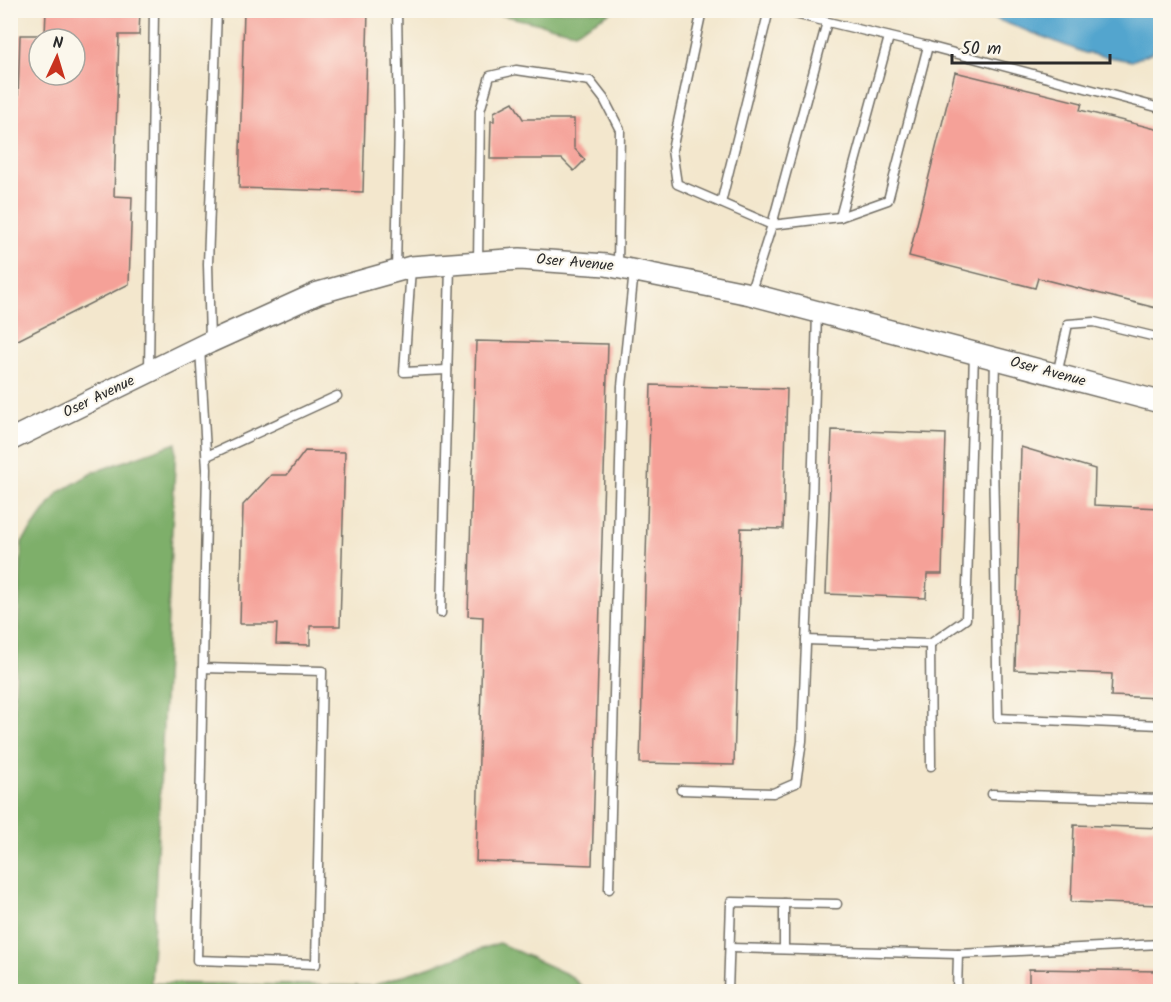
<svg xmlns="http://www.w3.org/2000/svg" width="1171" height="1002" font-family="Kalam,sans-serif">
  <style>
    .forest { fill: #7eaf6a; stroke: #546d4a; stroke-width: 1.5 }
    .water { fill: #53a5ce; stroke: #3f687c; stroke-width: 1.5 }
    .building { fill: #f5a198; fill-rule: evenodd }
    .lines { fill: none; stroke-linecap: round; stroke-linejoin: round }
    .service-casing { stroke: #716d64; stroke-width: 11 }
    .tertiary-casing { stroke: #716d64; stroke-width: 24 }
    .service { stroke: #fff; stroke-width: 8 }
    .tertiary { stroke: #fff; stroke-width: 21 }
    .labels { text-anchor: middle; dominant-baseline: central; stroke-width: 4.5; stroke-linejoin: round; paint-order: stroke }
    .street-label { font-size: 15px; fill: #2b2b2b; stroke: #fbf7ec }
  </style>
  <rect width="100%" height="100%" fill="#fbf7ec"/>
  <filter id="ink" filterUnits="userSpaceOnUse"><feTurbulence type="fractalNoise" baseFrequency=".0167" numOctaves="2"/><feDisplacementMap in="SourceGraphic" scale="12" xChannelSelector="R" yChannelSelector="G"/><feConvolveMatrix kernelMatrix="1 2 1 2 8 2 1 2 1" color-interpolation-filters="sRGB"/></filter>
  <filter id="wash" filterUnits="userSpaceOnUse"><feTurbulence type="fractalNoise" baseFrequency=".008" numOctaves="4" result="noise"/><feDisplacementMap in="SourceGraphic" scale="24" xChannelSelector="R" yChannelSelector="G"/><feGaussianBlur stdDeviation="1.35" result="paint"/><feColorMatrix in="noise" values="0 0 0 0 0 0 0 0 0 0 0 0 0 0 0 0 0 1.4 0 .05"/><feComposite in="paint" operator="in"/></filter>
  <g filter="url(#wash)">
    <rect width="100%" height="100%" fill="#f3e7cd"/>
    <!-- forest -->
    <g class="forest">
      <path d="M483,11H613L575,32Z"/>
      <path d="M176,443L151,983L372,986L499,943L569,975L587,991H11V779L22,542L58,493L94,472Z"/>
    </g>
    <!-- water -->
    <path class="water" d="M964,11H1160V32L1153,52L1132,61L1085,53L985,15Z"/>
    <g id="blocks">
      <!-- building -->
      <g class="building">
        <path d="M46,10H140L139,35H119L114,196L132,197L129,284L10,344V258H13L20,35H45ZM39,39H75V75H39Z"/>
        <path d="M244,10H368L363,192L239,188Z"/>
        <path d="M955,72L1082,103L1080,110L1160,130V309L1038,278L1035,288L909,256Z"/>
        <path d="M513,102L523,119H574V148L585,160L574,171L562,159H490L491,121H494V112Z"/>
        <path d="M476,341L608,344L592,865L476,861L483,617L468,616Z"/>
        <path d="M651,385L787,389L783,529L741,528L734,765L640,763Z"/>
        <path d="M832,430L946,434L942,574H927L926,598L826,594Z"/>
        <path d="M1021,447L1095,469L1094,505L1160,508V698L1111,696L1112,674L1015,670Z"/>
        <path d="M305,451L345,452L340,626H310V645L276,644L277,624H240L243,505L271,475H287Z"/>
        <path d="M1074,825L1160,828V905L1071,902Z"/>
        <path d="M1029,969L1160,971V992H1029Z"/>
      </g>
    </g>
  </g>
  <g filter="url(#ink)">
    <use href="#blocks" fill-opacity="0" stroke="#716d64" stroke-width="1.5"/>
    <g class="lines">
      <!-- service casing -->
      <g class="service-casing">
        <g id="service">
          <path d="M702,10L672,150L677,184L772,225L750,294"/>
          <path d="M778,10L928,46L1160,108"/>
          <path d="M827,22L772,225L840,217L888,200L928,46"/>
          <path d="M721,203L769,10"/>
          <path d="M840,217L889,37"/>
          <path d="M478,262L480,111L490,76L516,70L590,81L604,99L620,130L618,266"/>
          <path d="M411,268L404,372L447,370"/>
          <path d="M396,271L399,123L397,10"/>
          <path d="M210,341L208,264L217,10"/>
          <path d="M200,348L207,469L197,960L316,964L322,671L203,668"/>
          <path d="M995,359L993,457L998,718L1160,725"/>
          <path d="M149,370L154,10"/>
          <path d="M1057,375L1068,324L1094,322L1160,338"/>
          <path d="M207,456L337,396"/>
          <path d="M441,613L450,266"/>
          <path d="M806,640L930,644L966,619L974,353"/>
          <path d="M930,644L931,766"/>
          <path d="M681,790L773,793L796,783L802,741L812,499L817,312"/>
          <path d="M992,794L1160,799"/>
          <path d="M609,889L622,386L634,271"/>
          <path d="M730,948L958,954L1160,944"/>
          <path d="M784,949V903"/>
          <path d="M728,992L731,902L837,904"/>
          <path d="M957,992L958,954"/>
        </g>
      </g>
      <!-- tertiary casing -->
      <g class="tertiary-casing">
        <path id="tertiary" d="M10,440L210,342L318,293L411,267L520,259L606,265L750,294L1160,402"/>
      </g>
      <!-- service -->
      <use href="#service" class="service"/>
      <!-- tertiary -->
      <use href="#tertiary" class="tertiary"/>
    </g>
  </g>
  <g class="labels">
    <!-- street labels -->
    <g class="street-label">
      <text transform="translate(575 263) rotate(5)">Oser Avenue</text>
      <text transform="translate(1048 372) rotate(15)">Oser Avenue</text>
      <text transform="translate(99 397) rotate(-26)">Oser Avenue</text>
    </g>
  </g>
  <!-- margin -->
  <rect width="1171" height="1002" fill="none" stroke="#fbf7ec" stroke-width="36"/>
  <!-- north arrow -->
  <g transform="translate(57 57) rotate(4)"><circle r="28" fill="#fbf7ec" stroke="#a8a59f" stroke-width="1.5"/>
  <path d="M0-4.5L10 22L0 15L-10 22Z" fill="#c8321e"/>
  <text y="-9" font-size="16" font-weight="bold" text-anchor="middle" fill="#2b2b2b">N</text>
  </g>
  <!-- scale -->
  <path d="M952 54v9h158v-9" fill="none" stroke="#2b2b2b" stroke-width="3"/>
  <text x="961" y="54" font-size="18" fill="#2b2b2b" stroke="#fbf7ec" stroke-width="4.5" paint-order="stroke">50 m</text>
</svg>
